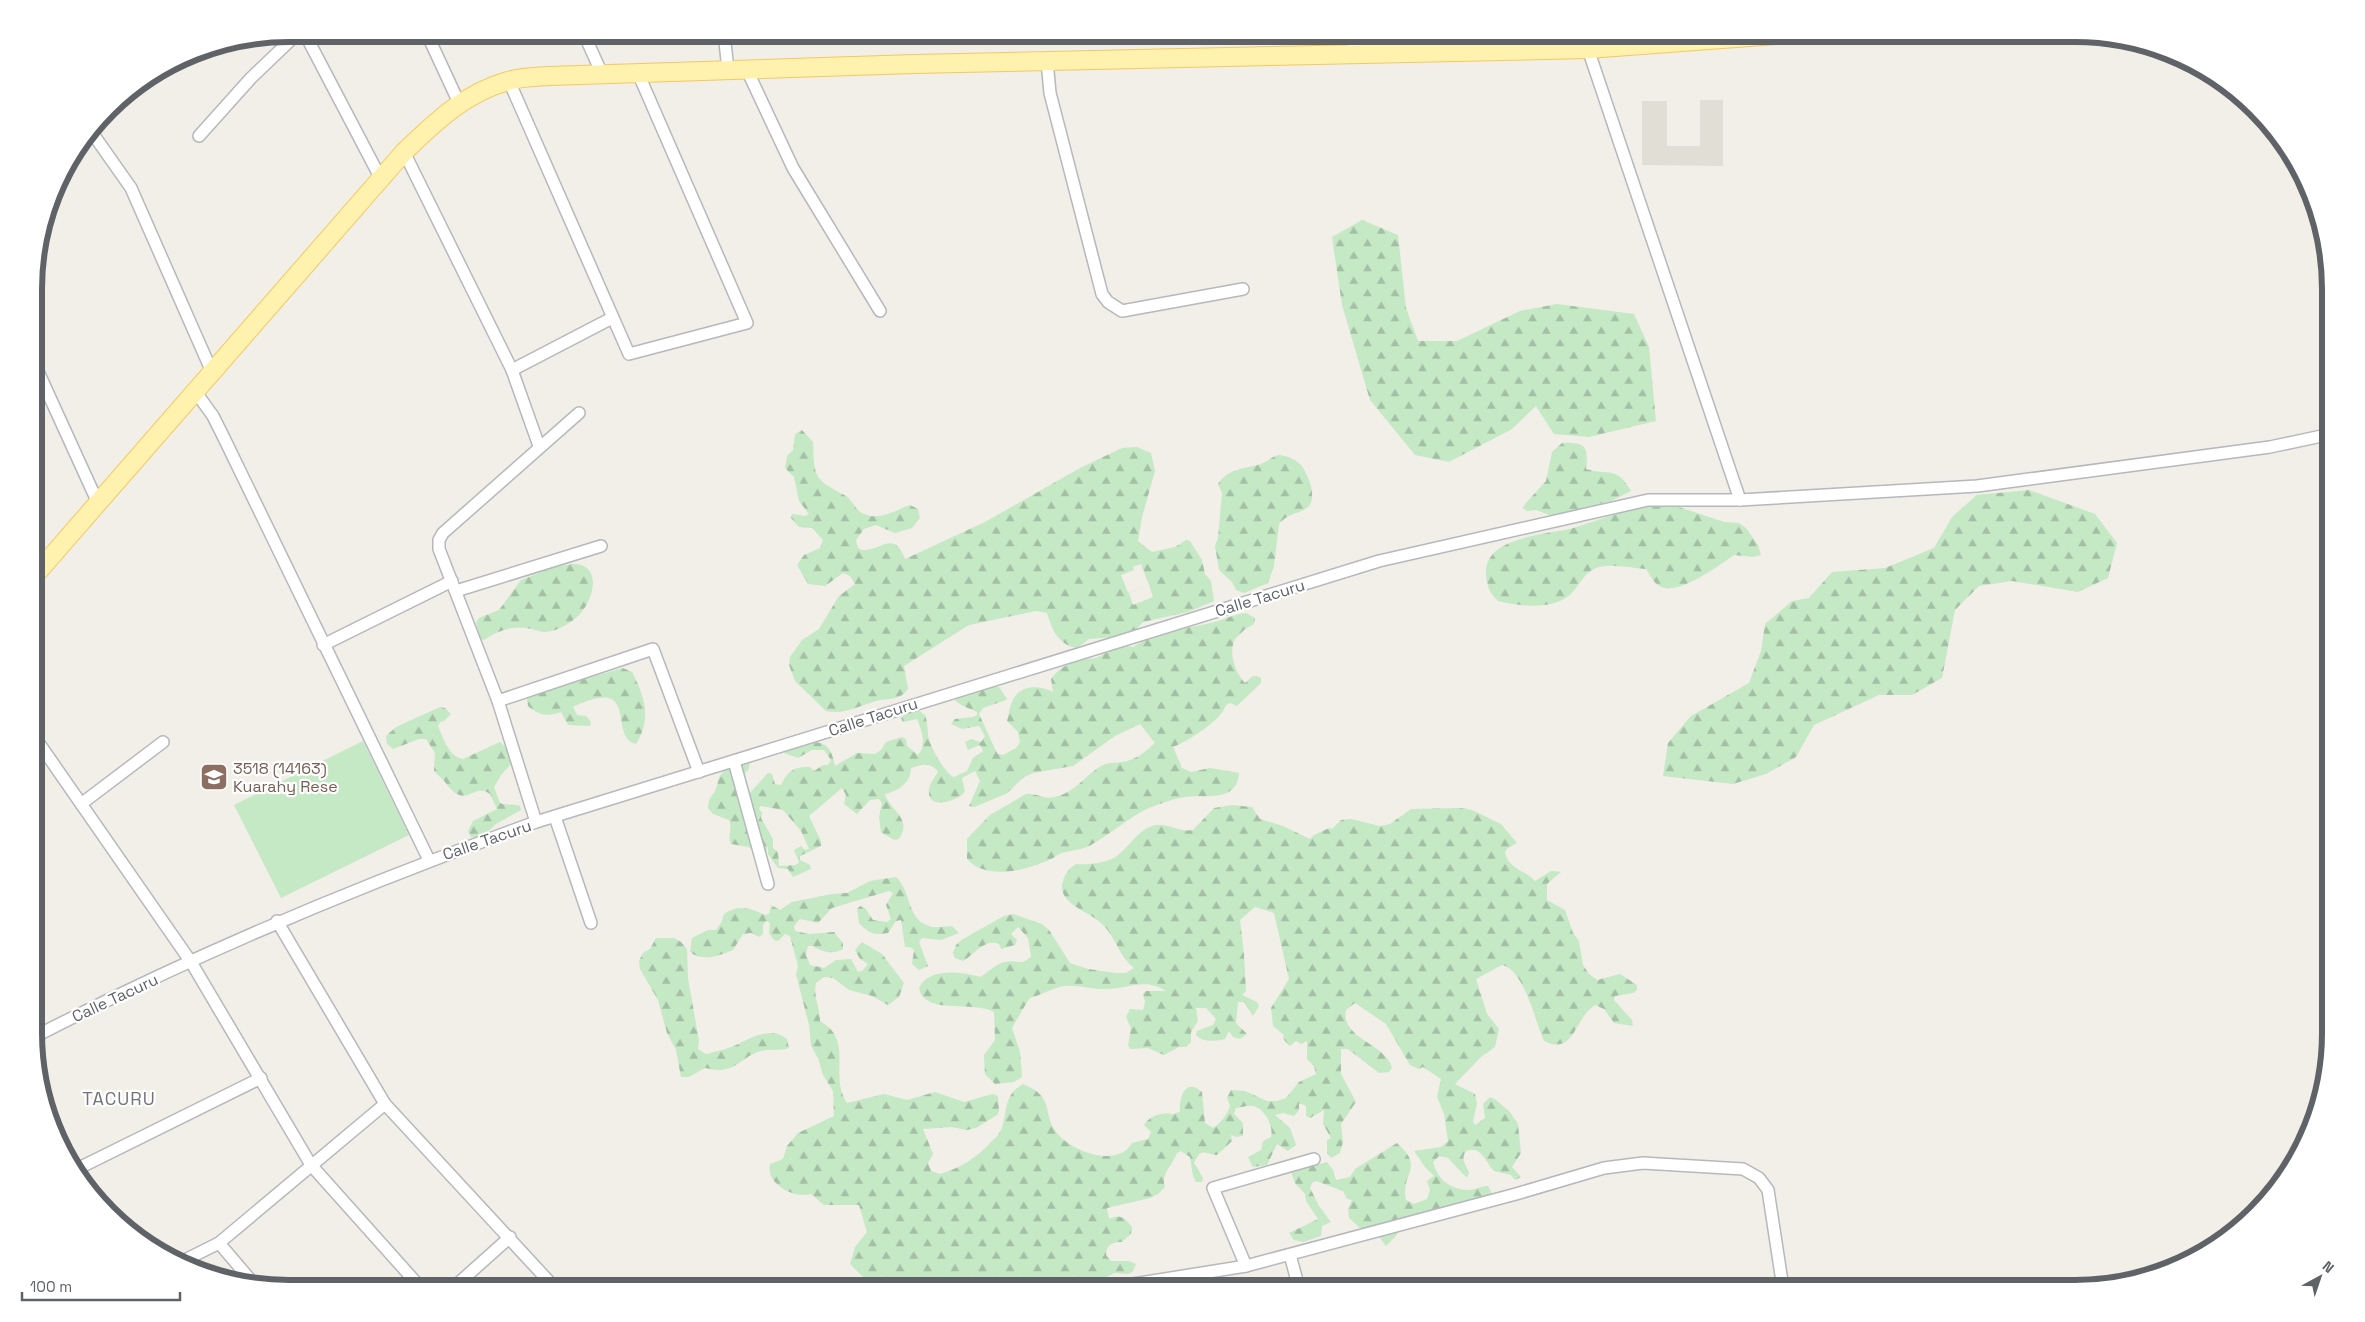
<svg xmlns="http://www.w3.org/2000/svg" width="2365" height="1322" font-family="'Space Grotesk',sans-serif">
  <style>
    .education { fill: #e1ded6 }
    .green { fill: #c5e8c5 }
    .forest { fill: url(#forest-firs); fill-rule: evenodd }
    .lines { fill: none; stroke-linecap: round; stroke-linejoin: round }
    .street-casing { stroke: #b5b8bc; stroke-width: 14 }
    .primary-casing { stroke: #f2c960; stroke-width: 20 }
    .street { stroke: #fff; stroke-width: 11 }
    .primary { stroke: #fff2af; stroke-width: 18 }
    .labels { text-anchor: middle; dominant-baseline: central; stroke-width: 4.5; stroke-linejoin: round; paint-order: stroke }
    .street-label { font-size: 16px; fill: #5f6368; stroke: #fff }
    .education-label { font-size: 16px; fill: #785e54; stroke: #fff; text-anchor: start }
    .neighbourhood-label { font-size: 18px; letter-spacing: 1px; fill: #70757a; stroke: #fff }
    .rim { fill: none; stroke: #5f6368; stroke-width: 6 }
  </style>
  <defs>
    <pattern id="forest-firs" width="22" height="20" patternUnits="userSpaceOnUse" patternTransform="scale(1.25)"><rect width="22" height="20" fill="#c5e8c5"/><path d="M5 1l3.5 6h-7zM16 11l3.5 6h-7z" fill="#a3c0a4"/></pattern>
  </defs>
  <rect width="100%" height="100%" fill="#f1efe8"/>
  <!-- education -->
  <path class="education" d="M1700,100H1723V166L1642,165V101H1667V146H1700Z"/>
  <!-- green -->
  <path class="green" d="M363,741L409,835L281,898L234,805Z"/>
  <!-- forest -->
  <g class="forest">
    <path d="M1362,220L1398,235L1406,308L1418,341H1457L1520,311L1557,304L1634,314L1649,347L1656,421L1589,437L1554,434L1536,406L1512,429L1449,462L1415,455L1370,400L1342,305L1332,237Z"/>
    <path d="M802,430L813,442C814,478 814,479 846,496C851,499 854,506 858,510C874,524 894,511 910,505L918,509L920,518L912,528L895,533L876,525L864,529L856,540L858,548L862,550C881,551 894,529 905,559L985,522L1080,468L1122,448L1137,447L1151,453L1155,471L1142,517L1138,541L1152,552L1175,547L1186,540L1190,541L1202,560L1205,574L1211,581L1214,601L1188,612L1143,622L1137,629L1113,637L1089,639L1077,648C1058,645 1052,629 1047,613L1036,611L969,625L904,666L908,689C900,701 887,698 876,701C858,706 845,715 826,711L795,681L789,665L790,657L802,640L819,629L839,596L855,584L850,576L843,573L825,586L808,584L797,565L804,555L820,548L823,540L812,528L799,527L791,518L792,514L805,516L809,514L799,501L794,477L785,468L787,456L793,450L795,434ZM1141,564L1149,585L1128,593L1121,575L1134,570L1133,567ZM1149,585L1153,597L1133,605L1129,593Z"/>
    <path d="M1562,443C1585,442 1589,446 1586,469C1609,476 1616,465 1631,491L1611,501L1552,516L1536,510L1527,511L1523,508L1525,504L1546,481L1552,452Z"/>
    <path d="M1279,455C1288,456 1295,459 1301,465C1308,474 1317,496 1309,506C1300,515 1290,511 1279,524L1274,566L1268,583L1244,593L1236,590L1232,582L1219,570L1215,546L1218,538L1222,493L1218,484C1228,468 1245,469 1261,464C1268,461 1271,457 1279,455Z"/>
    <path d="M2029,490L2095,514L2117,543L2108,578L2078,592L2012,581L1979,586L1955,610L1942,678L1912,695H1879L1814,725L1796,757L1766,774L1733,784L1663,776L1668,743L1691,716L1749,683L1761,651L1765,624L1792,601L1809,598L1832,572L1885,568L1934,548L1952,517L1977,495Z"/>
    <path d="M1661,503L1670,504L1724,522L1739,523L1746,528L1758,545L1761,555L1753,557L1734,555C1718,566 1680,595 1661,587C1654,584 1650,575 1646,569C1630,568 1610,563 1596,568C1585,572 1579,585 1572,593C1554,611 1519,606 1498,601C1489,592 1487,586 1486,574C1484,536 1547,535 1573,528C1603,519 1630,508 1661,503Z"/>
    <path d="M572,564C604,563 594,602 577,617C569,624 557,631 546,632C541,632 536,630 531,629C515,625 498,630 484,640L480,639L476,622L479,618L499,610L521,580L554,567Z"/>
    <path d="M1246,613L1255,618L1254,624L1245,629L1235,639C1228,653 1235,672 1245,683C1251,678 1253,673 1261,678V683L1237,706L1230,703L1226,705C1221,721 1188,741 1173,747L1182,768L1191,772L1210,768L1239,773C1237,803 1206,794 1185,797C1173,799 1161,803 1149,808C1129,817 1111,834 1091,845C1082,850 1072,850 1062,853C1058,854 1054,858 1049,860C1026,870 987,881 967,859V839L990,815L1026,794C1035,792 1044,800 1055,797C1075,793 1086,774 1103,765C1109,762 1116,763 1122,762C1136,760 1145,752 1155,743L1140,724L1115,736L1073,766L1033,773L1024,777L1006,794L974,807L969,806L980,781L975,771L962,778L965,792C957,801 927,811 929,790C929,784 935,777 938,772C930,761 922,765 911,768C911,783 898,791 885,794C890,811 913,818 899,839L894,840L881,832L879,817L882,803L879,799L870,800L857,814L844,804L846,795L842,788L809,816L821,841V846L800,856V860L810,865L811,869L793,877L788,869L778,868L768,854V845L766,853L762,856L748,847L731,844C727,836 733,827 729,820L713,814L708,808C708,800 711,797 715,791C718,786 717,780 720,776C723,769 742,761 750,760L749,769L743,775L748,795L768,773L772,774L775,784L781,785C787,771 795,766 810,767L814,771L823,765H828L831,760L824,750H812L798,758L784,753C789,747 795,746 802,744C824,739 831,745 835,766L857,753L875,754L881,750L886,742L902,737L906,739L907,746L918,755C927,745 922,731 917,719L903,722L901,718L910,710L917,709L925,715C928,723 927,731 929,739C931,748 946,775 954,777L967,771L973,758L983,751L980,745L968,750L965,742L971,739L981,742L985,736L979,726L962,729L951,724L955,719L973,717L977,715V712C970,709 961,705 955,701L958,697L970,695L989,687H999L1007,699L1006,700L983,708L979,714L995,749L998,754L1003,755L1016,748L1020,742L1018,732L1007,721C1009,715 1009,708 1012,702C1019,684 1039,685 1053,692L1051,679C1058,669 1072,660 1084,659C1088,658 1092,659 1096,658C1108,653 1118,643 1133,647C1159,630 1186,629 1215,622C1226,619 1234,614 1246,613ZM760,806L783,810L801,831L809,849L805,850L801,846L794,850L799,862L796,865L779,866L778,852L773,848V839L761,818L762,812L759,810Z"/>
    <path d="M623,668L632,672C645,697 652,719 636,744C607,738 642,674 573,707L577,715L586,716L591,722L590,726L568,725L561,712C548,717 538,715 528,706L527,699L531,694Z"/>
    <path d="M440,707L445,708L451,714L444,721L440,722L438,726C443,738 449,757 463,759L500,742L512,753V763L501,775L494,787L500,803C507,806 513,803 520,806L521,810L496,824L482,837H471L468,831L473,821L497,809L490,794C473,781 466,812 445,782C442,778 437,775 434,771L435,753L426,739H419L393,749L387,744L386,736L396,727Z"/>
    <path d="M1232,805L1252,807L1260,819L1283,826L1310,839L1314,835L1329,828L1332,829L1341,820L1351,819L1380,826L1390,824L1411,809L1461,808L1472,810L1501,824L1517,843L1508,848L1505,852C1507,868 1525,870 1535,881L1551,871L1561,872L1547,884V900L1565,910L1573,933L1579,941L1583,965L1589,974L1597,980L1620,974L1637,985V990L1633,993L1615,996L1614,1000L1632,1020L1633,1026L1614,1023L1604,1009L1595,1005C1574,1018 1575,1056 1544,1041C1535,1021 1524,969 1502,965L1476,979L1487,1014L1499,1029L1495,1047L1481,1057L1455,1084L1475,1094L1477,1104L1473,1121L1475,1125L1485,1118L1483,1104L1490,1097L1496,1100L1510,1112L1518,1124L1521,1153L1512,1167L1521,1177L1515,1180L1511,1175L1494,1171C1485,1162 1482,1145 1466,1151C1460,1160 1466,1164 1469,1173L1467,1178L1448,1158L1439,1156L1433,1162C1437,1179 1451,1190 1468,1190C1475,1190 1481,1186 1488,1186L1492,1194L1489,1197L1400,1227L1396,1236L1386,1246L1377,1234L1360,1228L1349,1218L1348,1209L1352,1200L1347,1199L1343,1191L1316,1181L1312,1183L1310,1188L1319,1206L1331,1222L1322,1226L1321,1236L1303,1242L1294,1240L1289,1233L1318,1219L1306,1201L1305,1194L1295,1183L1291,1172L1327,1162L1333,1170L1336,1180L1350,1177L1355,1169L1397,1143C1426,1169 1400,1172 1406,1200L1414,1204L1427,1199L1430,1190L1427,1181L1434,1176L1425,1167L1414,1151L1441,1147L1448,1141L1444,1114L1437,1097L1441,1079L1423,1067L1419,1069L1410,1065L1386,1024L1355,1003L1346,1010C1340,1039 1386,1043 1392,1068L1389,1072L1379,1073L1348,1049H1341V1074L1356,1102L1341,1124L1343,1142L1340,1153L1331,1158L1327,1153V1140L1331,1138L1323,1124L1324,1110L1310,1118L1306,1116V1106L1299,1103V1110L1294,1116L1283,1113L1275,1115L1290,1128L1296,1145L1288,1151L1277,1144L1267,1165L1253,1167L1248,1157L1261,1150L1263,1141L1271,1137C1274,1126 1264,1107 1252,1106C1247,1105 1241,1108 1236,1108L1234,1114L1243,1123V1136L1236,1137L1231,1135L1232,1141L1217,1155C1204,1154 1202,1147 1194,1163L1203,1178L1202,1182H1196L1193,1176L1190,1157L1181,1151L1177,1153C1173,1165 1160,1174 1165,1187L1158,1194L1150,1198L1107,1208L1109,1219C1120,1213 1125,1218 1132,1227L1131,1234L1122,1242C1113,1242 1106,1244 1106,1255L1111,1261H1129L1136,1264L1133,1271L1129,1274L1115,1273L1096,1282H1082L1073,1286L1055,1284L1042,1288H1018L1005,1285L993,1288L972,1286L964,1288H880L862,1276L850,1264L855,1247L867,1232L859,1205H824L811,1194C795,1199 765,1184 770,1164L783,1159L787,1146L798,1133L834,1116L833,1091L823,1075L818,1058L811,1046L809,1025L796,974L798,966L790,936L785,934L778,941L774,940L769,933L770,923L766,921L763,925V934L759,937L751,933L743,934L733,950C719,956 702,962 690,952L692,938L708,930H716L721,923L724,914C738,904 751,908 765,915L769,914L771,905L780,910L792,902L832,894L847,893L870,881L896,877C913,893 905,920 932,927C939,928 945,926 952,926L959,933L941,940L922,938L919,942L928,966L919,970L912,964L914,950L910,947H905L901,920L896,921L888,933C875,936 868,933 859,923L857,909L860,906L865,908L873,920L887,922L891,919L886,905L893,893L889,891L832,908L818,923L800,919L794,926L795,931L809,934L834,932L843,943V949C834,955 821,952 813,946H808L806,955L810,965L824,968L836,960L851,959L858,972L862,971L868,964L860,959L855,950L862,942L882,954L904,983L899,997L888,1005L872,996L849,990L833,978L824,977L816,983C813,997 820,1007 820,1021C855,1041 828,1074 847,1103L884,1094L907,1100L935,1092L964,1102L993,1094L998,1096L999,1111L997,1115L976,1128L967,1130L951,1127L923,1129L933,1154L928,1163L931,1171L940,1174C962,1167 975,1159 991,1142C994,1139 999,1135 1001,1130C1008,1113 1002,1096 1023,1084C1057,1098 1041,1114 1057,1133C1071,1151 1117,1169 1132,1143L1148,1139L1151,1132L1144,1125C1151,1114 1160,1114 1171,1113L1169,1115L1180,1112C1179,1100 1184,1076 1202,1092L1205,1123L1213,1128C1221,1123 1227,1115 1230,1106L1227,1098L1231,1090L1245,1091L1267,1101H1277L1286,1098L1299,1082L1316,1074L1314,1066L1307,1059V1041L1301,1044L1296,1041L1290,1046L1283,1039L1284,1035L1273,1026L1271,1008L1289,979L1274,913L1255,907L1240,920L1244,955L1246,991L1242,995L1257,1002L1259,1006L1253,1016L1244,1002H1238L1236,1023L1247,1034L1240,1039L1233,1037L1229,1031L1225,1039C1216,1041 1203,1043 1196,1035L1197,1031L1213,1025L1216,1019L1206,1008H1196L1198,1021L1191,1032V1042L1186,1047H1179L1164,1055L1148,1048L1131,1049L1128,1046L1131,1028L1126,1017L1130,1009L1143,1010L1145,1002L1143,994L1146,991H1166C1144,977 1128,989 1106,989C1091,990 1074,983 1059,987C1050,990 1040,995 1030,998L1027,1002L1012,1028L1020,1052L1022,1077L1014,1082L995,1084L985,1074L984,1055L995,1040L994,1012C974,1000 924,1016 919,988C929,967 962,972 980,977C988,973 995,964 1005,962C1016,959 1022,967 1031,956L1028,938L1018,927L1011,934L1017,940L1015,945L1001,949L999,944C984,938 974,955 963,961L955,958L953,953L956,945L963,939L1004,916L1013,914L1042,924L1049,930L1070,963L1088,969L1116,973H1126L1134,968C1118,955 1116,937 1102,924C1088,910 1053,903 1064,878C1067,871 1070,868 1076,864C1087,865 1108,863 1117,856C1130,846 1136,832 1152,826C1165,821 1179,833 1193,830L1214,808Z"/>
    <path d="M656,938H674L681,942L687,949L688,978L699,1041L698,1049L706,1054C717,1051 730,1049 740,1043C754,1036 773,1027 787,1039L789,1048C779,1051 770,1049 761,1051C739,1057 736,1076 705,1068L689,1077H681L676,1050L667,1033L658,1000L640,969L639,961L643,953L650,949Z"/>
  </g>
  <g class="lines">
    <!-- street casing -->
    <g class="street-casing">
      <g id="street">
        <path d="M305,34L381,179"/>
        <path d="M427,34L459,103"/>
        <path d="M584,34L602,74"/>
        <path d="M720,34L725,42L728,70"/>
        <path d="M1352,34L1355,54"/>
        <path d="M1472,34L1481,51"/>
        <path d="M1603,34L1610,47"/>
        <path d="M1588,49L1740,500"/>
        <path d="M1047,61L1050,93L1102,294L1108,302L1122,311L1243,289"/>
        <path d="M747,70L793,168L880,311"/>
        <path d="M509,81L629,354L747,323L638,73"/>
        <path d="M93,134L131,188L212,372"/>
        <path d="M199,136L251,78L297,34"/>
        <path d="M404,152L512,370L539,446"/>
        <path d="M36,367L98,503"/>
        <path d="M512,370L612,318"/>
        <path d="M195,391L213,416L223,436L429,860"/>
        <path d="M456,591L601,546"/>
        <path d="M323,645L452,581"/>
        <path d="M498,701L653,649L699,772"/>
        <path d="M36,739L191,962L311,1165L421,1288"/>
        <path d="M734,761L768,884"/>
        <path d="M81,804L163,742"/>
        <path d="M555,817L591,923"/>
        <path d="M536,822L498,701L439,549V540L443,533L579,413"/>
        <path d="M277,921L385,1104L555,1288"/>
        <path d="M36,1036C198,953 365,883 536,822L1379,561L1648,500H1740L1977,486L2270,447L2331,434"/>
        <path d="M75,1170L261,1078"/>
        <path d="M219,1243L254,1284"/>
        <path d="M1290,1255L1299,1288"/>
        <path d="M181,1262L219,1243L385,1104"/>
        <path d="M1246,1266L1213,1188L1314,1159"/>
        <path d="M453,1288L510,1237"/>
        <path d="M1108,1288L1246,1266L1516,1194L1604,1168L1643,1163L1743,1169L1759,1178L1768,1190L1783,1288"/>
      </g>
    </g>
    <!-- primary casing -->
    <g class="primary-casing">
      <path id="primary" d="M36,574L404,152C435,122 465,93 508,81C521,77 536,77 549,76L914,64L1588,49L1788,34"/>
    </g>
    <!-- street -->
    <use href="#street" class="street"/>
    <!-- primary -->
    <use href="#primary" class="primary"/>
  </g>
  <!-- icons -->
  <defs>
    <g id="school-square" transform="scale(1.4375)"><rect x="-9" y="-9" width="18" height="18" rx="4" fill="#8d6e63" stroke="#fff"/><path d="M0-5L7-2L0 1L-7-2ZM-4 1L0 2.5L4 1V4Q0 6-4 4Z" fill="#fff"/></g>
  </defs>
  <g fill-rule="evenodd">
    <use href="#school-square" x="214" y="777"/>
  </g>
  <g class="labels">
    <!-- street labels -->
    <g class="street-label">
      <text transform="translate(1260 598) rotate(-17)">Calle Tacuru</text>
      <text transform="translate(873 717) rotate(-18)">Calle Tacuru</text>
      <text transform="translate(487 840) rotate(-19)">Calle Tacuru</text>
      <text transform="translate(115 998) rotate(-25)">Calle Tacuru</text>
    </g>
    <!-- education labels -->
    <g class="education-label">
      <text x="233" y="768">3518 (14163)<tspan x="233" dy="18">Kuarahy Rese</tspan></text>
    </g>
    <!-- neighbourhood labels -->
    <g class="neighbourhood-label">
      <text x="119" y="1098">TACURU</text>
    </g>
  </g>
  <!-- crop -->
  <path d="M0 0H2365V1322H0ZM289 42H2075A247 247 0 0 1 2322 289V1033A247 247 0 0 1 2075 1280H289A247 247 0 0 1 42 1033V289A247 247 0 0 1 289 42Z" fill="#fff" fill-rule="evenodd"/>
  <path class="rim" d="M289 42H2075A247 247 0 0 1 2322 289V1033A247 247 0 0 1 2075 1280H289A247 247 0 0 1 42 1033V289A247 247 0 0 1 289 42Z"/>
  <!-- north arrow -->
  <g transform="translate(2320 1277) rotate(40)" stroke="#ffffff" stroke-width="4" paint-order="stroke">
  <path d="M0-4L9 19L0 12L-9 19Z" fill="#5f6368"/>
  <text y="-8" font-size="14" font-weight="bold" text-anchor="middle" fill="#5f6368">N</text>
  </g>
  <!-- scale -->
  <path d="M22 1292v8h158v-8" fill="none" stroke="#5f6368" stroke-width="2.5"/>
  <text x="30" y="1292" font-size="15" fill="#5f6368" stroke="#ffffff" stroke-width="4" paint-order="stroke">100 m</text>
</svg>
